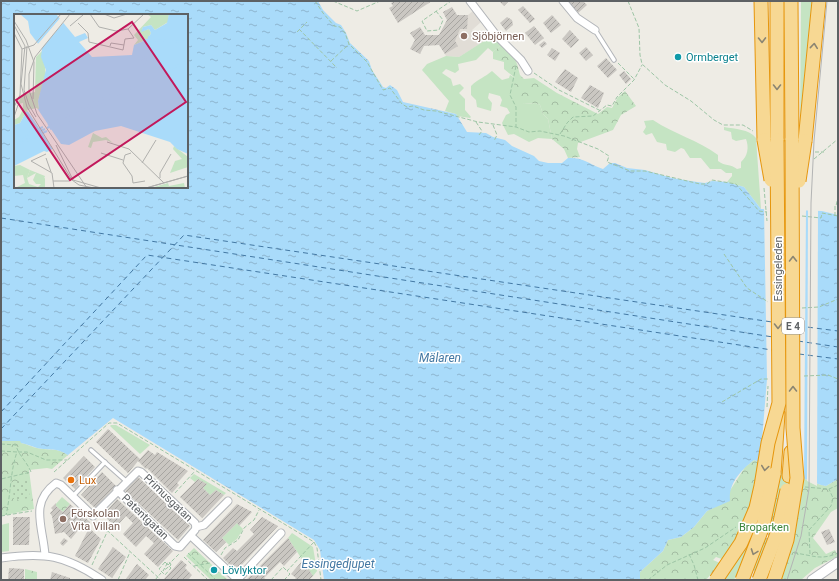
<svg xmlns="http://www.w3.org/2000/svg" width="839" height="581" font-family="Roboto,sans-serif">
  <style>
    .education { fill: #e1ddd6 }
    .grass { fill: #c5e4c3 }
    .forest { fill: url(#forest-crowns) }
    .garden { fill: url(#garden-dots) }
    .water { fill: url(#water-ripples); fill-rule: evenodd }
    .pier { fill: #eeece5 }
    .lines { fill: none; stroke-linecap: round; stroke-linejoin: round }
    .ferry { stroke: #4378a3; stroke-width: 1; stroke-dasharray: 5 4; stroke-linecap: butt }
    .building { fill: url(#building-hatch) }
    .service-casing { stroke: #b2b5b9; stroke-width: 5.5 }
    .minor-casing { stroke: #b2b5b9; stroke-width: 9 }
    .tertiary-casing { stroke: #b2b5b9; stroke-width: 11 }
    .motorway-casing { stroke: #e6960d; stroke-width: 15 }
    .path { stroke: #9dc5a5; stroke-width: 1; stroke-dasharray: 4 2; stroke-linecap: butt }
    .service { stroke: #fff; stroke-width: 3.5 }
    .minor { stroke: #fff; stroke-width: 7 }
    .tertiary { stroke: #fff; stroke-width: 9 }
    .motorway { stroke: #f7d893; stroke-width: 13 }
    .tram { stroke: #b3b4b4; stroke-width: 1 }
    .motorway-bridge-casing { stroke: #e6960d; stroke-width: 15; stroke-linecap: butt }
    .path-bridge { stroke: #9dc5a5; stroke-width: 1; stroke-dasharray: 4 2; stroke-linecap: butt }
    .motorway-bridge { stroke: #f7d893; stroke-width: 13 }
    .oneway { stroke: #8b8572 }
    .education-dot { fill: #8d6e63; stroke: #fff; stroke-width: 1.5 }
    .culture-dot { fill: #0f9aa8; stroke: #fff; stroke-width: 1.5 }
    .food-dot { fill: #e8710a; stroke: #fff; stroke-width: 1.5 }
    .labels { text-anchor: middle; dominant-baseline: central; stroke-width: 3; stroke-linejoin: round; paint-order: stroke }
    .shield { fill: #fff; stroke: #8e9092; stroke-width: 1 }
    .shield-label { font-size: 10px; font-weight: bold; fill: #5d6164 }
    .education-label { font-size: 11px; fill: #785e54; stroke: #fff; text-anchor: start }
    .culture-label { font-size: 11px; fill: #0d838f; stroke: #fff; text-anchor: start }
    .street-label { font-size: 11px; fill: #5d6164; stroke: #fff }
    .food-label { font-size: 11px; fill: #c56008; stroke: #fff; text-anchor: start }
    .park-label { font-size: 11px; fill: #3c853b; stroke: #fff }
    .water-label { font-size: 12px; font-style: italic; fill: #4378a3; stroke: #fff }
    .inset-river { fill: none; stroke: #a9dbfa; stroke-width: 2 }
    .inset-road { fill: none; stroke: #b0b0ad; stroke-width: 1 }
    .view { fill: #c2185b; fill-opacity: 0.15; stroke: #c2185b; stroke-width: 2 }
    .inset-edge { fill: none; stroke: #5d6164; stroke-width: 2 }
  </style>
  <defs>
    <pattern id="forest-crowns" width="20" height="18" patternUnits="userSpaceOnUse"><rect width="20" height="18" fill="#c5e4c3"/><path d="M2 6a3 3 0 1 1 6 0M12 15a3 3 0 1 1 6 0" fill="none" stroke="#a3bca2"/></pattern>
    <pattern id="garden-dots" width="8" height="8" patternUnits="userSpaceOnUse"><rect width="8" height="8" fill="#c5e4c3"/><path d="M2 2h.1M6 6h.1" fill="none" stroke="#a3bca2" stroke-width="1.8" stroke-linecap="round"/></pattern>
    <pattern id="water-ripples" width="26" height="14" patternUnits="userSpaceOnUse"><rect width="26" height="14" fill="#a9dbfa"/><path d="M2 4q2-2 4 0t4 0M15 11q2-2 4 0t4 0" fill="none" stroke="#8db5ce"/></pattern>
    <pattern id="building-hatch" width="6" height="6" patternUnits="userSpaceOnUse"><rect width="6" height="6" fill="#cac7c2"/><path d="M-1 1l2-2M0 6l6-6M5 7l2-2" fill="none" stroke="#a7a5a1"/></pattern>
  </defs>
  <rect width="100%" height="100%" fill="#eeece5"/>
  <!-- education -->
  <path class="education" d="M473,11L481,22L472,30L483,42L459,57L446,56L441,47L449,42L463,15H468Z"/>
  <!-- grass -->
  <g class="grass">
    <path d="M801,1H814L801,135L800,129Z"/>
    <path d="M492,36L501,45L493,52L488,48L476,60L458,64L459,70L455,73L446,69L442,73L451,79L453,86L460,84L464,88L459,93L465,99V110L471,117L470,118L457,116L456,114L445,111L449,101L422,70L427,64L446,56L459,57Z"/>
    <path d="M492,71L502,80L509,78L510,75L515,78L524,104L536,103L540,105L543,114L548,119L552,139L538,138L529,142L514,134L508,135L502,123L506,115L510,113L507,108L500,106L502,100L500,96L489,93L488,98L492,103L491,111L477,107L476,100L471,95V86C478,79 485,77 492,71Z"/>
    <path d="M653,120C674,134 698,140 718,155V161C724,166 731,164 737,169L741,168V162C748,156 749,147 746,139L736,141L732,139L731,132L724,130V127C735,129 749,129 756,138L761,209L744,187L727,182L732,176V173H726L721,169H710L701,158H690L684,149L681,148L675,152L667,150L666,144L657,142L652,133L646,135L643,132L646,127L644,121Z"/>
    <path d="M111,425H116L150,445L140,454L110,426Z"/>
    <path d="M194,474L226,493L224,495L216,490L210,495L203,488L206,484L198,479L195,482L190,478Z"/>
    <path d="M9,523V551L1,552V525Z"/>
    <path d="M237,523L243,529L237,539L229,545L222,538Z"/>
    <path d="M292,533L313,547L317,571L313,576L288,538Z"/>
    <path d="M748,549L734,580H723L738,559Z"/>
  </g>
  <!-- forest -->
  <g class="forest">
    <path d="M501,45C515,58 516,57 520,75L524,79L534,78L557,93L598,114L607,107L612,108L618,97L625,91L636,106L621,115L613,130L578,143L577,149L580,157L568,158L564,149L552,139L548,119L543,114L540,105L536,103L524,104L513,94L515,78L504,69V62L493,59V52Z"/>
    <path d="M1,441H21V443C27,444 31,447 37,448C50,451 56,447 68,455L52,469L47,468L29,470L34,509L1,516Z"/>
    <path d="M754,460L821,485L826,486L838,479V508L831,512L813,538L826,554L835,550L838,556L815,568L801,580H782L716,557L713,560L720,563L706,580H640V572L663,551L668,540L681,537L694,527L707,511L716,506L729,492L745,467Z"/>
    <path d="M62,497L70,504L63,512L55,505Z"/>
    <path d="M194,548L228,580H211L186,556Z"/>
    <path d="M25,569L37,572V580H25Z"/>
  </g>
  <!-- garden -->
  <path class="garden" d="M27,480L30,498L14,500L12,482Z"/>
  <!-- water -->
  <path class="water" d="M1,1H318L323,10L336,23L341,25L346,33L350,43L369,61L372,70L383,87L386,88L390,85L397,90L403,102L456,114L467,132L486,133L493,137L505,140L512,146L534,156L539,161L548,163H562L568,158C583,157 589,164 603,169L610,163H615L627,168L645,170L672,178L697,182L705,183L712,181L727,182L744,187L761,209L822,211L838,215V479L826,486L821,485L754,460C741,470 728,484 730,501L707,511L694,527L681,537L668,540L663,551L640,572V580H324L320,550L314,540L113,418L68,455C56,447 50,451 37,448C31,446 27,444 21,443L20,441H1ZM15,15H187V187H15Z"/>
  <!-- pier -->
  <g class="pier">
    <path d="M764,208L806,209L804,479L760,464L767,379Z"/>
    <path d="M808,209H818L817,486L807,481Z"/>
  </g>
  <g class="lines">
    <!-- ferry -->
    <g class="ferry">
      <path d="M1,218L773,337"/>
      <path d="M799,326L838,331"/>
      <path d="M798,341L838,347"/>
      <path d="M799,354L838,359"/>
      <path d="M1,412L147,255L772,350"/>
      <path d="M1,429L184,235L772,322"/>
    </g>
  </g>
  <!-- building -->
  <g class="building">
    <path d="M395,1H432L398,23L389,8L393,6L391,3Z"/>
    <path d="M499,1H509L504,6Z"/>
    <path d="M568,1H583L587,5L578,13Z"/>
    <path d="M523,6L535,19L530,23L518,10Z"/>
    <path d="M452,7L457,15H468L467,29H460L455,41L458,46L445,54L439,45L424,46L420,54L410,49L415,40L410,33L420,27L425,35H439L447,20L443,12Z"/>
    <path d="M552,15L561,25L551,33L543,23Z"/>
    <path d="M507,17L512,20L513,25L506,31L500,23Z"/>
    <path d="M534,26L544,38L535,45L525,33Z"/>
    <path d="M570,30L579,40L571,48L562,39Z"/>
    <path d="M544,41L547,44L542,48L539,45Z"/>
    <path d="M586,47L593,55L586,61L579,53Z"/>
    <path d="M552,48L560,53L555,61L547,55Z"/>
    <path d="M606,58L617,70L608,78L597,66Z"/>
    <path d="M565,69L578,78L571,92L555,82Z"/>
    <path d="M624,71L631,79L626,84L619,75Z"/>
    <path d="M590,85L604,93L598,108L581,98Z"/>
    <path d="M108,429L140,459L148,450L155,455L157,452L188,471L177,483L179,485L172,493L147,468L146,469L138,461L128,473L96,442Z"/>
    <path d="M84,456L95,467L75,489L63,478Z"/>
    <path d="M102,472L116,486L95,508L81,495Z"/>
    <path d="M138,477L190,526L178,540L125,491Z"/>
    <path d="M198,479L207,484L203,488L210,495L216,490L224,495L202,518L180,497Z"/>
    <path d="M117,499L173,551L158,567L144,554L154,543L146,536L136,547L123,534L133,523L126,516L116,527L103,515Z"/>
    <path d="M56,503V506L63,512L70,504L90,522L83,530L80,528L71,539L64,532L55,534L52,516L50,513L53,510L51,508Z"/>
    <path d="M237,504L252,512L239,526L237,523L222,538L226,542L216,552L203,540Z"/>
    <path d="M13,517H30L29,545H13Z"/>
    <path d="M262,517L278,526L236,571L223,558L233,548L237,551L254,534L250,530Z"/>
    <path d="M89,528L101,539L88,563L75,556Z"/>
    <path d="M829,529L835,542L827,545L821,532Z"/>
    <path d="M64,538L68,541L63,546L60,543Z"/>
    <path d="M288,538L297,552L284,566L280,562L264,578L267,580H246Z"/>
    <path d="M113,547L126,557L112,578L98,569Z"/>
    <path d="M181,560L187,565L185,568L192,575L188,580H163Z"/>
    <path d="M303,560L313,576L309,580H294L296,578L291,574Z"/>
    <path d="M137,564L149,575L145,580H125Z"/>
    <path d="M9,568L24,569V580H8Z"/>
    <path d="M52,572L70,578V580H50Z"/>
  </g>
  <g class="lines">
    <!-- service casing -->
    <g class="service-casing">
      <g id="service">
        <path d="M595,30L614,60"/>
        <path d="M91,450L126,481"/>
        <path d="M73,496L105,462"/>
        <path d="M754,526L772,540"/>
      </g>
    </g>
    <!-- minor casing -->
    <g class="minor-casing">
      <g id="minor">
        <path d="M470,1L496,35L521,60L528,71"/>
        <path d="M563,1L577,18L595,30"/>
        <path d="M196,527L204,525L228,501"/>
        <path d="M191,536L238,580"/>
        <path d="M45,555C43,526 29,503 56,483L61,485L93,516L138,471L141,472L195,523L196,527L195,530L180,547L175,546L117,490"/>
        <path d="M1,558C45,552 65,555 102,580"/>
        <path d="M238,579L281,533"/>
      </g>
    </g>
    <!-- tertiary casing -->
    <g class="tertiary-casing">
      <path id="tertiary" d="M812,580L838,562"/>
    </g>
    <!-- motorway casing -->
    <g class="motorway-casing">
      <g id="motorway">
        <path d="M761,1L764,140"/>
        <path d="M777,1V140"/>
        <path d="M791,1L792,140"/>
        <path d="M805,141L819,1"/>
        <path d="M774,474L778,414"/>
        <path d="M789,476L791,452"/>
      </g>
    </g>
    <!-- path -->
    <g class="path">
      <path d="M315,1L323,13L334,26L340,27L345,33L349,44L367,62L383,90L390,88L402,104L407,107L413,106L424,110L436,111L478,122L516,127L529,132L540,131L564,136L598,149L609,156L607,162L630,171H645L700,184H707L712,180L736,184L759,211L767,212"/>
      <path d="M333,1L357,11L380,1"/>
      <path d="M628,1L639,28L640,55L642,64L665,85L691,101L714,120L723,125H743L753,131"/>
      <path d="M436,11L443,20L439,30L427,31L422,21L451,1"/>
      <path d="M299,29L337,68"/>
      <path d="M297,32L307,22"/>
      <path d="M331,61L349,44"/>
      <path d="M618,63L634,79"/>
      <path d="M516,66L510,95L516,107V127"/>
      <path d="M534,73L559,90L601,111"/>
      <path d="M476,122L482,131L479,135"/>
      <path d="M493,125L497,135L494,141"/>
      <path d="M560,134L567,123L573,117L593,116L607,105L612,106L617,97L634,80L642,65"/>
      <path d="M815,152H824"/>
      <path d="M814,159L838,139"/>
      <path d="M802,216L821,218L822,213L838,216"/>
      <path d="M835,216V206H836L838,197"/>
      <path d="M724,254L747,288L768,302"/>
      <path d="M802,308L819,307L838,299"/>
      <path d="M804,376L828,375L838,379"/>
      <path d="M722,402L761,379H768"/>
      <path d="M1,444L16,445C18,455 26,460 31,472L1,479"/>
      <path d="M1,451L17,452C10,472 11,494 6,515"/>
      <path d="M18,452H27L46,460H67"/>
      <path d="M54,472L109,423H117L314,542L317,548L321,580"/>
      <path d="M805,487L829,489L838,485"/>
      <path d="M175,493L195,471"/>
      <path d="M1,516L32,511"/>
      <path d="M98,522L161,580"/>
      <path d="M188,553L216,580"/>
      <path d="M794,553C813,555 820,561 838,553"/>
      <path d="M689,554L694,565L698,580"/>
      <path d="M810,554L809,530L831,506L833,498L829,489"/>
      <path d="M221,555L225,548L238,540L244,528L254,520L259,510"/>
      <path d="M184,557L208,580"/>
      <path d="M165,562L159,569L165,575L171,568"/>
      <path d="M92,565L108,530"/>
      <path d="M168,565L170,563L168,562L163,571L171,565L170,563L179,554"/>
      <path d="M194,566L210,563"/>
      <path d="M118,580L130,552"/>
      <path d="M155,580L161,573"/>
      <path d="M271,580L283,567L287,571"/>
      <path d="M284,580L290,574L287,571L314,542"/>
      <path d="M648,580L667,565L705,548L736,527"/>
    </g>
    <!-- service -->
    <use href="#service" class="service"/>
    <!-- minor -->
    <use href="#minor" class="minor"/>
    <!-- tertiary -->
    <use href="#tertiary" class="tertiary"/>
    <!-- motorway -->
    <use href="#motorway" class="motorway"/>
    <!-- tram -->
    <path class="tram" d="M787,580L801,536L809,489L811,203L814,141L827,1"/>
    <!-- motorway-bridge casing -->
    <g class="motorway-bridge-casing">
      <g id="motorway-bridge">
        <path d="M764,140L771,180"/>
        <path d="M799,181L805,141"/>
        <path d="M716,580L741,543L756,508L761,486L768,443L779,403L777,140"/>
        <path d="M742,580L763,526L774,474"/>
        <path d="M759,580L778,531L787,490"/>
        <path d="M774,580L787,540L797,478L793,428L792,140"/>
      </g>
    </g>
    <!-- path-bridge -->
    <g class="path-bridge">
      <path d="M764,188L767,221"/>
      <path d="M767,407L768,386"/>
      <path d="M165,562L171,568"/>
    </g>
    <!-- motorway-bridge -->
    <use href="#motorway-bridge" class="motorway-bridge"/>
  </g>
  <!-- one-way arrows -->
  <defs><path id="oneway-chevron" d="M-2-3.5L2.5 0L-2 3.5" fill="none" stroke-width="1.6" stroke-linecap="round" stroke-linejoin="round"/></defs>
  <g class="oneway">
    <use href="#oneway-chevron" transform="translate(762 40) rotate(89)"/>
    <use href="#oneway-chevron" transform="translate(814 46) rotate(-84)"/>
    <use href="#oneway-chevron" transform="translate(777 87) rotate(90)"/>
    <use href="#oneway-chevron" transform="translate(793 259) rotate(-90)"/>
    <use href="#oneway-chevron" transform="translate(778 326) rotate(90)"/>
    <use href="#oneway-chevron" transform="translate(793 389) rotate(-90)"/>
    <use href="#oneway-chevron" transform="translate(765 468) rotate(98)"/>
    <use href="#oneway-chevron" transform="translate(754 552) rotate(110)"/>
  </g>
  <!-- markers -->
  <g class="education-dot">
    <circle cx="464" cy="36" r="4"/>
    <circle cx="63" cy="519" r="4"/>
  </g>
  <g class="culture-dot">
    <circle cx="678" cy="57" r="4"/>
    <circle cx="214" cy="570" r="4"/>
  </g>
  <circle class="food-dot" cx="71" cy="480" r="4"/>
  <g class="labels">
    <!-- shield labels -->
    <rect class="shield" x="782" y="318" width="22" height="16" rx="3"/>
    <g class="shield-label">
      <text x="793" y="326">E 4</text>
    </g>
    <!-- education labels -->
    <g class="education-label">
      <text x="472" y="36">Sjöbjörnen</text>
      <text x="71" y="513">Förskolan<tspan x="71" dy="13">Vita Villan</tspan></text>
    </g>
    <!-- culture labels -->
    <g class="culture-label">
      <text x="686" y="57">Ormberget</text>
      <text x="222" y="570">Lövlyktor</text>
    </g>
    <!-- street labels -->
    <g class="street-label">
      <text transform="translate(778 269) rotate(-90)">Essingeleden</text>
      <text transform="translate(168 498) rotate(44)">Primusgatan</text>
      <text transform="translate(145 517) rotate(44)">Patentgatan</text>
    </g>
    <!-- food labels -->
    <g class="food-label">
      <text x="79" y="480">Lux</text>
    </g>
    <!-- park labels -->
    <g class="park-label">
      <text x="764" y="527">Broparken</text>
    </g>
    <!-- water labels -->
    <g class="water-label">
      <text x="440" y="358">Mälaren</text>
      <text x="338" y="564">Essingedjupet</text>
    </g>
  </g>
  <!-- overview -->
  <g transform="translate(14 14)">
    <rect width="174" height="174" fill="#eeece5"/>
    <path d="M16,156L31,162L28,170H22L19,166L22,159L13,164Z" fill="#c5e4c3"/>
    <path d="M133,0H155L154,8L141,16L137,11L129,13L128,17L135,15L137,19L134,25L120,31L124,26L120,21L137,3ZM29,36L32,62L24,87L25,95L12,98L6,109L0,111V106L5,103L9,95V89L4,90L7,81L21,78L22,43ZM79,119L88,124L92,123L99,129L92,126L79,128L77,134L74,133ZM160,132L174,143V153L156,159L161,147L168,145L159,135ZM6,151L16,156L13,164L15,170L24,173L28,169V165L31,164V174H1L11,169L9,161L0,162V152ZM154,169L155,172L170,169L171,174H137Z" fill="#c5e4c3"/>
    <path d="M6,0H42L61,23L71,19L74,24L65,28L78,43L118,41L120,31L134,25L137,19L135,15L127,18L129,13L137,11L141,16L153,9L155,0H174V140L163,135L156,128L107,112L81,117L55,131L47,130L33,138L30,137L0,152V111L6,109L12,98L25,95L24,87L32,56L27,43L28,35L16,19L14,7Z" fill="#a9dbfa"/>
    <path d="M47,3L51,7L26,36L23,31ZM23,94L49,133L40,137L13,96Z" fill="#eeece5"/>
    <path class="inset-river" d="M34,111L128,66L135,23H174M33,114L174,47M36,115L125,73L132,26L174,28M0,126L29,113M0,129L31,115M0,133L33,117"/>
    <path class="inset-road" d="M56,0L21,43L15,60V76L23,100L73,174M76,0L85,13L102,17L114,15L130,0M90,0L100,4L113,0M0,7L12,26M64,9L74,19L75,28L109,36L111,25L120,24L114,15M0,11L11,32L7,70L13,93L58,166L65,171L80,174M56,12L69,1M0,19L8,35L6,81L0,93M12,26L20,48L19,85M13,32L10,76L15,91L22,103M96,32L97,29L110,31M8,35L20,31L47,0M0,103L4,91M93,128L115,135L150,169M42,131L59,166L87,174M87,139L109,146M117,139L111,141L109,149L118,162L119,169L131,167M32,140L17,147L38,159L40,174M32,144L37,158M128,149L142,126M146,164V159L157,140M39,167H55M132,174L174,162M132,174L174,162"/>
    <path class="view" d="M118,8L172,88L56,166L2,86Z"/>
    <rect width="174" height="174" class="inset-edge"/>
  </g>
  <!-- border -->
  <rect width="839" height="581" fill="none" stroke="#5d6164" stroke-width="4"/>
</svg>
